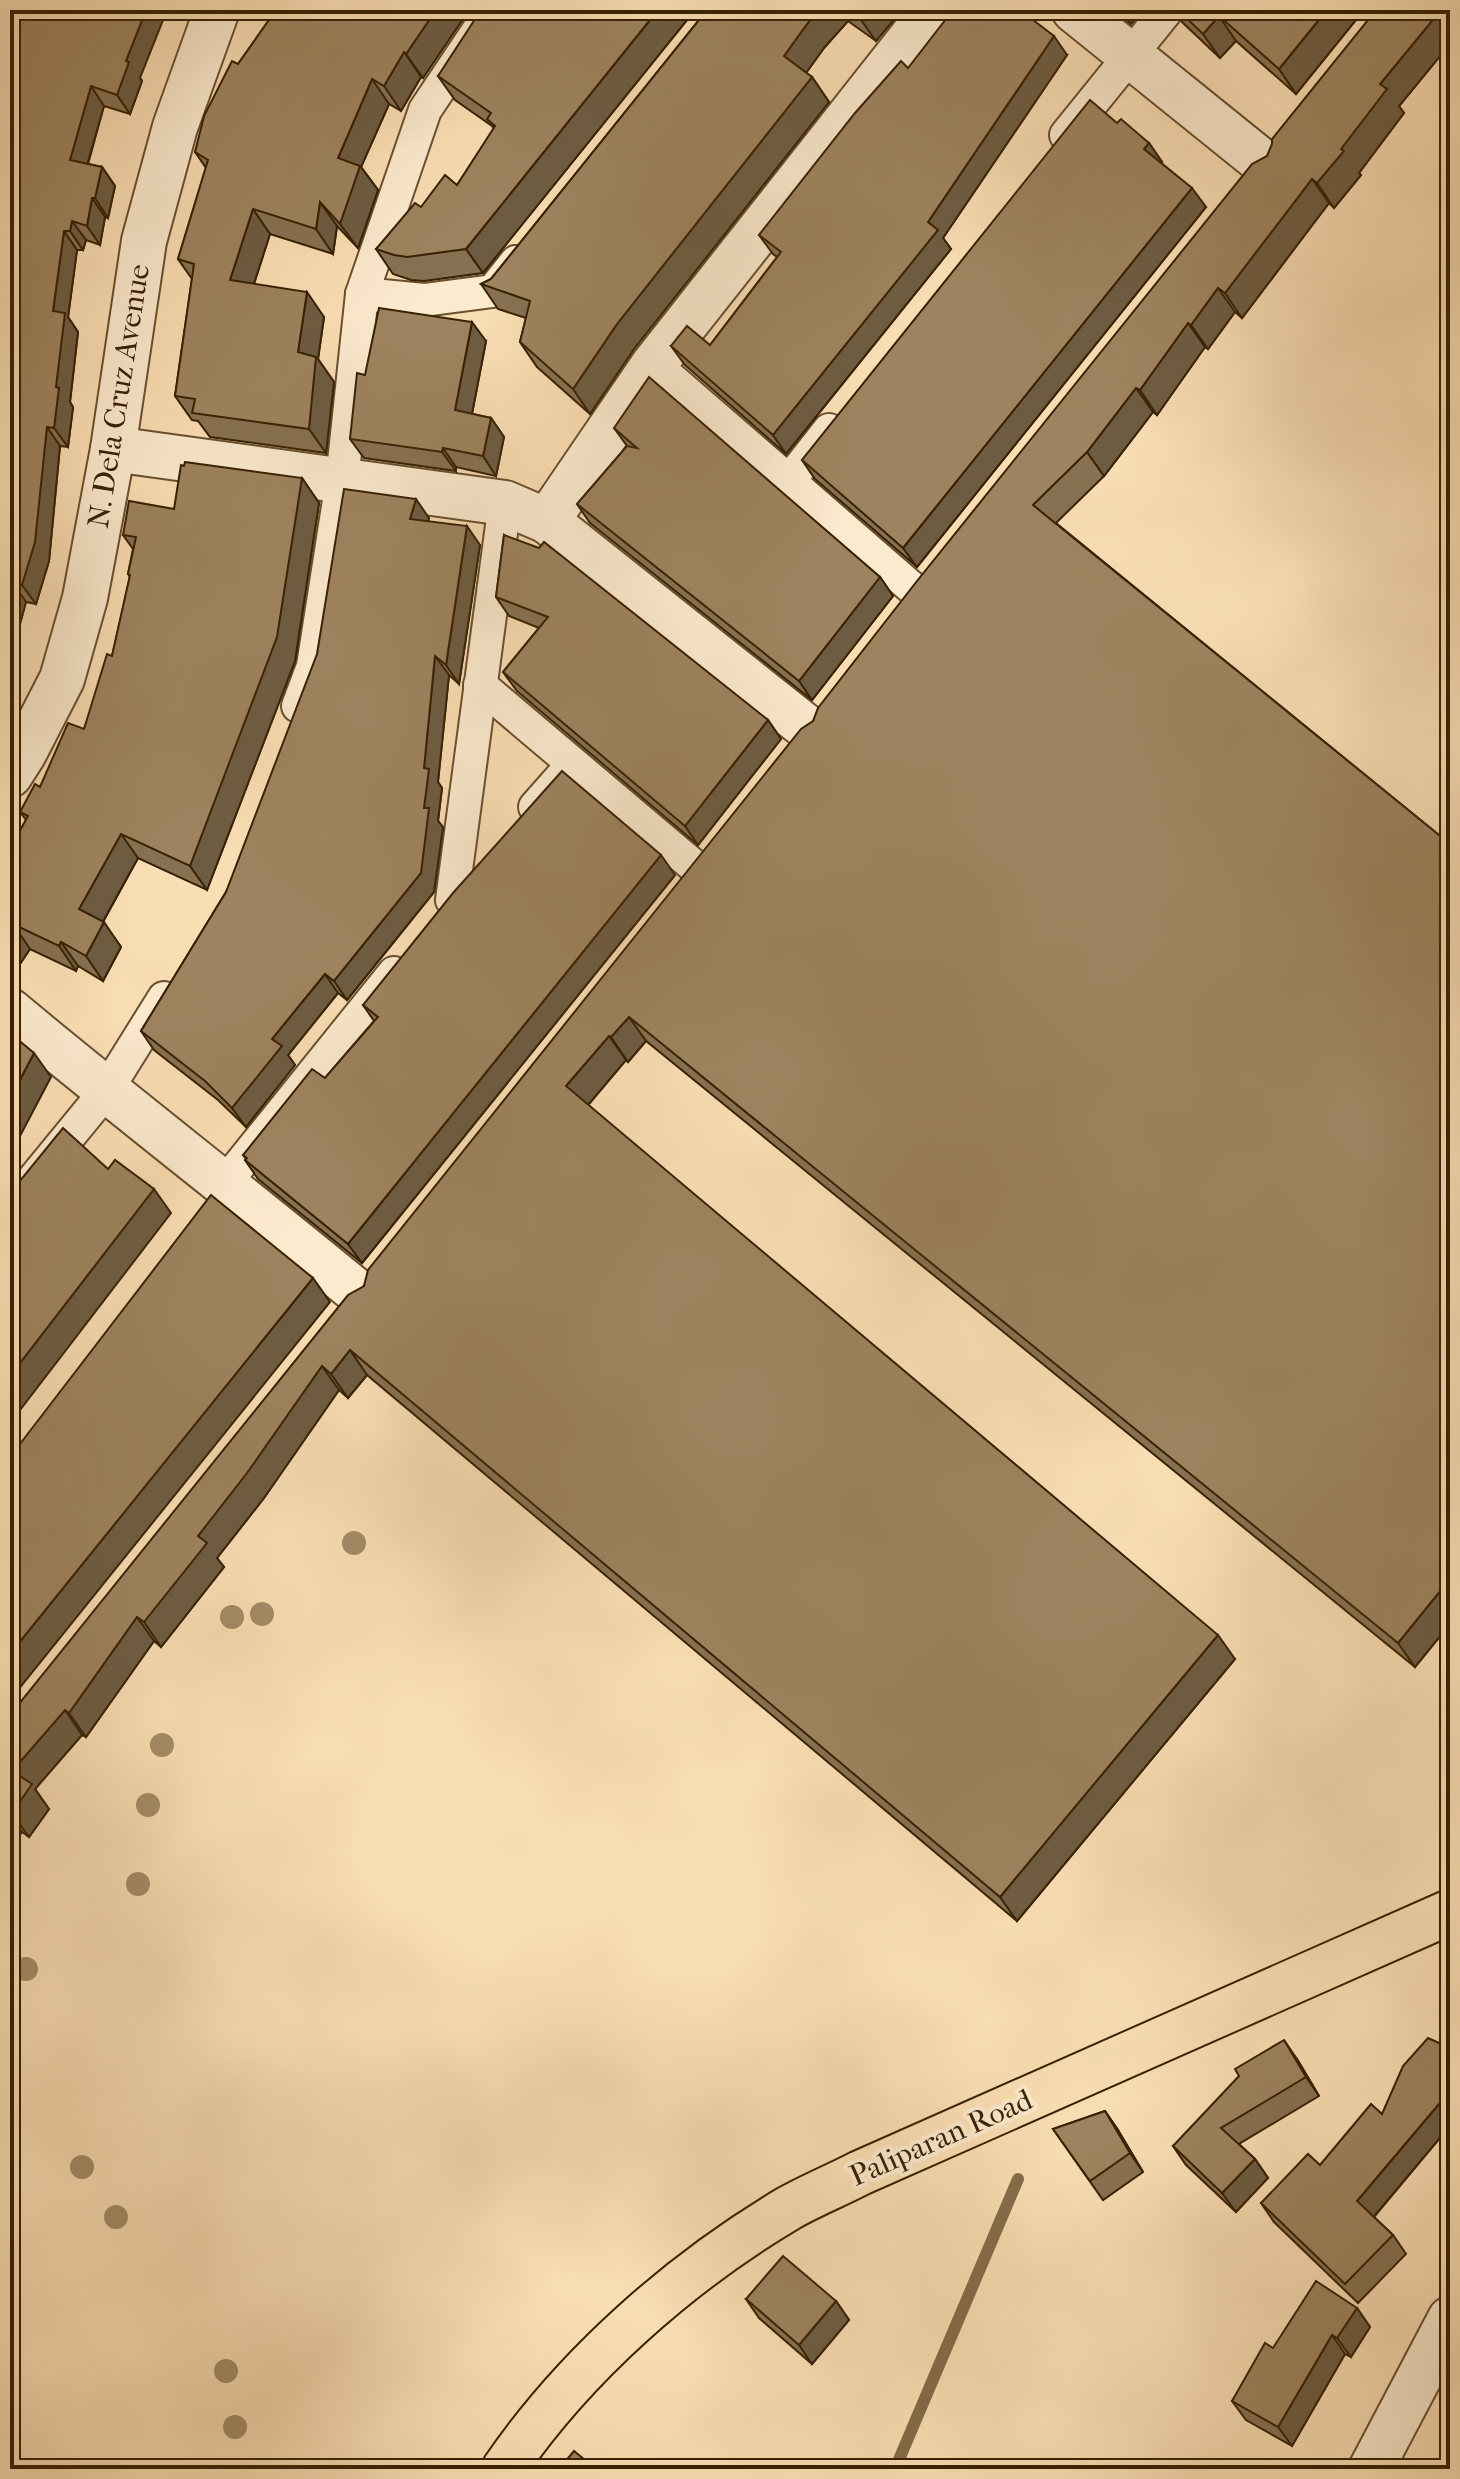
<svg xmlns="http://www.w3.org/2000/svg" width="1460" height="2479" font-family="'IM FELL French Canon',serif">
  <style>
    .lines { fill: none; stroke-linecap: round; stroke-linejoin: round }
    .stream { stroke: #856c49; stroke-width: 12 }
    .pedestrian-casing { stroke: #68502f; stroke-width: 36 }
    .minor-casing { stroke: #68502f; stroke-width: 48 }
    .tertiary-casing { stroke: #68502f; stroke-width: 48 }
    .primary-casing { stroke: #382103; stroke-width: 48 }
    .pedestrian { stroke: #fceace; stroke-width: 32 }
    .minor { stroke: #fceace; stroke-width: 44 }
    .tertiary { stroke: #fceace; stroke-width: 44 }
    .primary { stroke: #fadeb3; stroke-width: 44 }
    .tree { fill: #a58c67 }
    .wall { fill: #877152; stroke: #382103; stroke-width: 2 }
    .shaded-wall { fill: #6e5c42; stroke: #382103; stroke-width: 2 }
    .building { fill: #9d835f; stroke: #382103; stroke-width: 2 }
    .labels { text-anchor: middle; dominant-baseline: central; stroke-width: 8; stroke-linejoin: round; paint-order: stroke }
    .street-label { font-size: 30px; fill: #382103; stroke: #fceace }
  </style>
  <rect width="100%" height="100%" fill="#fadeb3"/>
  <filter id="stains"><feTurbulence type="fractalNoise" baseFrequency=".0025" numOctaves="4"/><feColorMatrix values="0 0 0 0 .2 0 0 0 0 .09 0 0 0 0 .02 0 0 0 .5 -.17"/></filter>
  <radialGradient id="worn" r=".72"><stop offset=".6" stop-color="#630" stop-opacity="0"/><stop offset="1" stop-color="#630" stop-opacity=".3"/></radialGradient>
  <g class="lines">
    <!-- stream -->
    <path class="stream" d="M895,2469L1018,2179"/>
    <!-- pedestrian casing -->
    <g class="pedestrian-casing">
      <g id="pedestrian">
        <path d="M1066,135L1167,10"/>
        <path d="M362,294L424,300L493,291L516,262"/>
        <path d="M654,364L919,594"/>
        <path d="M789,481L829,430"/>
        <path d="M480,685L701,872"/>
        <path d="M298,706L313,666L342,481L362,294L425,110L492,10"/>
        <path d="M535,807L573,764"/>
        <path d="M452,900L505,503"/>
        <path d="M225,1183L394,973"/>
        <path d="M10,1208L106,1091L164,998"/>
      </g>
    </g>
    <!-- minor casing -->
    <g class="minor-casing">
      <g id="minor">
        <path d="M1074,10L1265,164"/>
        <path d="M113,449L505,503L547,521L654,364L933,10"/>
        <path d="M547,521L810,730"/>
        <path d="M10,1011C125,1107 245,1199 361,1295"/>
      </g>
    </g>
    <!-- tertiary casing -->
    <g class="tertiary-casing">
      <g id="tertiary">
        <path d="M10,775L24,753L62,679L85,598L113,449L144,241L175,127L217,10"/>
        <path d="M1371,2469L1450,2319"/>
      </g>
    </g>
    <!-- primary casing -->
    <g class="primary-casing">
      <path id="primary" d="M504,2469C575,2365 681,2272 789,2208C812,2195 837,2185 860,2173L1450,1912"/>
    </g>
    <!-- pedestrian -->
    <use href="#pedestrian" class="pedestrian"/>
    <!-- minor -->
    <use href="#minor" class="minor"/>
    <!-- tertiary -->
    <use href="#tertiary" class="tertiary"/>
    <!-- primary -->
    <use href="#primary" class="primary"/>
  </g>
  <!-- trees -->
  <g class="tree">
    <circle cx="354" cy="1543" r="12"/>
    <circle cx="262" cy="1614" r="12"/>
    <circle cx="232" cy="1617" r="12"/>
    <circle cx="162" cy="1745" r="12"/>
    <circle cx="148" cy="1805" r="12"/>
    <circle cx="138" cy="1884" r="12"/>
    <circle cx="26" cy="1969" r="12"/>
    <circle cx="82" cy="2167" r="12"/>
    <circle cx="116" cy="2217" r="12"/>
    <circle cx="226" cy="2371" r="12"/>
    <circle cx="235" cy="2427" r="12"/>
  </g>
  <!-- wall -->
  <g class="wall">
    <path d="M10,10L140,78L142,81L130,114L104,106L88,164L102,167L115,186L108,218L105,217L100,245L86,240L83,250H77L68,317L78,332L70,402L73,407L68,447L60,446L49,561L36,604L26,602L10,660Z"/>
    <path d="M276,10H469L423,78L421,77L401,111L389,104L361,167L378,190L358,248L337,226L333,254L270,234L254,284L324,317L318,359L334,382L326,453L210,437L198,421L192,420L175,396L192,279L178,259L206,168L195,152L238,64Z"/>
    <path d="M695,10L483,273L424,281L411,280L393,274L376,249L421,207L457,185L494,129L492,126L455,100L438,76Z"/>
    <path d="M707,10H893L897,16L876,41L848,21L824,48L806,73L812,77L829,102L634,349L590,414L537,367L520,342L526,318L498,309L481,284L491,279Z"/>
    <path d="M1113,10H1143L1131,24Z"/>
    <path d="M1173,10H1364L1296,94L1236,41L1220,58L1182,22Z"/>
    <path d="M1450,10V44L1399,106L1404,113L1359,173L1361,175L1334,208L1329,203L1242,318L1235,312L1208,349L1205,347L1157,415L1153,412L1104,476L1056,523L1450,844V1624L1415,1667L646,1041L628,1062L626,1060L588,1105L1235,1659L1017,1921L367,1375L348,1398L339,1390L264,1498L217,1558L224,1567L161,1647L154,1641L86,1737L82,1735L35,1789L49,1809L29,1837L22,1832L10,1848V1715L364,1286L813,721L1267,156Z"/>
    <path d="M1067,55L943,238L951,249L786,454L685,365L671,346L710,345L777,257L773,254L759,235L908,68Z"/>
    <path d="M1117,123L1149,143L1162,162L1161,163L1206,207L917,567L815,479L802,460Z"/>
    <path d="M486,341L472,414L491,418L504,437L496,476L456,467V471L364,458L350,439L365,375Z"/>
    <path d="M614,428L880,577L893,596L812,700L590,523L577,504L627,446Z"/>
    <path d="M302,478L319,503L295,661L207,890L138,858L103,922L121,947L103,981L78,966L76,971L30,949L10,979V849L26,820L20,812L84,729L112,656L130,577L128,574L133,549L123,535L174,509Z"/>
    <path d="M429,518L428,521L480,545L459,684L449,675L438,782L442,788L438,821L443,827L434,892L347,1000L338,993L288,1055L295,1065L246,1127L218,1100L154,1050L141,1031L226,892Z"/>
    <path d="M504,535L768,720L781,739L698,845L517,691L503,672L539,628L509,616L496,597Z"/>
    <path d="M675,875L362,1263L258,1179L245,1160L246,1159L243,1155L325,1078L374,1021L363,1005Z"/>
    <path d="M1450,2048V2126L1374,2217L1393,2235L1406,2254L1358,2303L1274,2222L1261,2203L1320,2165L1382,2114Z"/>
    <path d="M1297,2059L1319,2096L1239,2144L1255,2159L1268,2178L1236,2212L1186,2165L1173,2146Z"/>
    <path d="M1105,2111L1118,2130L1143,2172L1103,2200L1053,2129Z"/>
    <path d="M746,2299L836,2301L849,2320L812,2364L759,2318Z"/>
    <path d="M1357,2308L1370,2327L1351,2357L1345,2354L1292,2446L1246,2420L1232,2401L1273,2348Z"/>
  </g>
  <!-- shaded-wall -->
  <g class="shaded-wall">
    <path d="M146,10H167L140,78L142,81L130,114L117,95L126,61Z"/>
    <path d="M436,10H469L423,78L406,54Z"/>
    <path d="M658,10H695L483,273L466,249Z"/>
    <path d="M819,10H841L848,21L824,48L801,80L784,56L807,24Z"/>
    <path d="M865,10H893L897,16L876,41L859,17Z"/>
    <path d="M1121,10H1143L1131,24Z"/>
    <path d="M1327,10H1364L1296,94L1279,69Z"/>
    <path d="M1441,10H1450V44L1399,106L1404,113L1359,173L1361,175L1334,208L1317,183L1341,149L1380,84Z"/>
    <path d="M1219,16L1236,41L1220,58L1203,34Z"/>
    <path d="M1054,36L1067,55L943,238L951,249L786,454L773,435L928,222Z"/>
    <path d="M404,52L421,77L401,111L384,86Z"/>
    <path d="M812,77L829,102L634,349L590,414L573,389L617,324Z"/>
    <path d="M372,79L389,104L361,167L378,190L358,248L340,224L338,158Z"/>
    <path d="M91,86L104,106L83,179L70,160Z"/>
    <path d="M1149,143L1162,162L1157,168L1144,149Z"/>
    <path d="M102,167L115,186L108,218L95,198Z"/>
    <path d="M1312,179L1329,203L1242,318L1225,293Z"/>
    <path d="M1192,188L1206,207L917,567L903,548Z"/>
    <path d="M92,198L105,217L100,245L87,226Z"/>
    <path d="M320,202L337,226L333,254L316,229Z"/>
    <path d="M253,209L270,234L247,305L230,280Z"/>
    <path d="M72,221L86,240L83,250L70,231Z"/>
    <path d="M64,231L77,250L68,317L78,332L70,402L73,407L68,447L54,428L53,311Z"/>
    <path d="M1218,288L1235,312L1208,349L1191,325Z"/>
    <path d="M307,292L324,317L318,359L334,382L326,453L309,429L298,352Z"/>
    <path d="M472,322L486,341L469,429L455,410Z"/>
    <path d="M1188,323L1205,347L1157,415L1140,390Z"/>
    <path d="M1136,388L1153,412L1104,476L1087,452Z"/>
    <path d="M491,418L504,437L496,476L483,456Z"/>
    <path d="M47,427L60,446L49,561L36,604L22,585Z"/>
    <path d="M443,448L456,467V471L442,452Z"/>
    <path d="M302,478L319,503L295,661L207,890L190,866Z"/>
    <path d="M416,499L429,518L424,538L410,519Z"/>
    <path d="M467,526L480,545L459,684L446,665Z"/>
    <path d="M880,577L893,596L812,700L799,681Z"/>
    <path d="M13,583L26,602L10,660V593Z"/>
    <path d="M435,656L449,675L438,782L442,788L438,821L443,827L434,892L347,1000L334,981L424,768Z"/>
    <path d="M768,720L781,739L698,845L685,826Z"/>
    <path d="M121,834L138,858L96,934L79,909Z"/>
    <path d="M661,855L675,875L362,1263L348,1244Z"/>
    <path d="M104,922L121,947L103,981L86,956Z"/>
    <path d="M13,924L30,949L10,979V929Z"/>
    <path d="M61,942L78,966L76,971L59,946Z"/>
    <path d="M325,974L338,993L288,1055L295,1065L246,1127L232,1108L272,1039Z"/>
    <path d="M629,1017L646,1041L628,1062L611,1037Z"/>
    <path d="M609,1036L626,1060L583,1111L566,1086Z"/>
    <path d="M34,1053L51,1077L10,1155V1099Z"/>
    <path d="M154,1189L171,1213L10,1423V1376Z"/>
    <path d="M313,1278L330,1302L10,1700V1654Z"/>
    <path d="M350,1350L367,1375L348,1398L331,1374Z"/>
    <path d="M322,1366L339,1390L264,1498L217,1558L224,1567L161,1647L144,1622L198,1536Z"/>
    <path d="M1450,1579V1624L1415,1667L1398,1643Z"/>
    <path d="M137,1617L154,1641L86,1737L69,1713Z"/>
    <path d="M1218,1635L1235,1659L1017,1921L1000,1897Z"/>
    <path d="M65,1710L82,1735L35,1789L49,1809L29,1837L12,1813V1771Z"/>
    <path d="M10,1815L22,1832L10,1848Z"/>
    <path d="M1284,2040L1297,2059L1319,2096L1306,2077Z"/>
    <path d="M1444,2098L1450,2106V2126L1371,2220L1357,2201Z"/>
    <path d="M1105,2111L1118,2130L1143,2172L1130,2153Z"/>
    <path d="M1255,2159L1268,2178L1236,2212L1222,2193Z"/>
    <path d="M836,2301L849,2320L812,2364L799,2345Z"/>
    <path d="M1357,2308L1370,2327L1351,2357L1337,2338Z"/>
    <path d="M1332,2335L1345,2354L1292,2446L1278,2427Z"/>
  </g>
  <!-- building -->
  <g class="building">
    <path d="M10,10H146L126,61L129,62L117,95L91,86L70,160L102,167L95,198H92L87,226L72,221L70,231H64L53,311L65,313L56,387L59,388L54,428L47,427L35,542L22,585L13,583L10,593Z"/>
    <path d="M276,10H436L406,54L404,52L384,86L372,79L338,158L360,166L340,224L320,202L316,229L253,209L230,280L307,292L298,352L316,357L309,429L192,413L195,399L175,396L194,264L178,259L208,160L195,152L204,116L232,61L238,64Z"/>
    <path d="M481,10H658L466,249L407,257L394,255L376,249L415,203L421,207L445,175L457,185L495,126L487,119L491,113L438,76Z"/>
    <path d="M707,10H819L807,24L784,56L812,77L617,324L573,389L520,342L530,301L481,284L491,279Z"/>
    <path d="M850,10H865L859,17Z"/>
    <path d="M953,10H1020L1054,36L928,222L938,230L773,435L671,346L687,326L710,345L781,252L759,235L855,113L901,61L908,68Z"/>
    <path d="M1178,10H1327L1279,69L1219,16L1203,34Z"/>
    <path d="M1376,10H1441L1380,84L1387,89L1341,149L1344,151L1317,183L1312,179L1225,293L1218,288L1191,325L1188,323L1140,390L1136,388L1087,452L1033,505L1450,844V1579L1398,1643L629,1017L611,1037L609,1036L566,1086L1218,1635L1000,1897L350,1350L331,1374L322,1366L247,1473L198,1536L207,1543L144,1622L137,1617L69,1713L65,1710L12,1771L32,1784L12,1813L10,1812V1715L348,1295L364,1286L368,1270L801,729L813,721L818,708L917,581L1252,164L1267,156L1272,144V139Z"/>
    <path d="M1090,100L1117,123L1121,119L1149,143L1144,149L1192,188L903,548L802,460Z"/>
    <path d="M379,308L472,322L455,410L491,418L483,456L443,448L442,452L350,439L357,373L365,375Z"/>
    <path d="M649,377L880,577L799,681L577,504L627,446L637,448L614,428Z"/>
    <path d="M185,462L302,478L277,637L190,866L121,834L79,909L104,922L86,956L61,942L59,946L13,924L10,929V849L28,816L20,812L35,784L40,787L68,723L84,729L107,654L112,656L130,575L128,574L136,537L123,535L129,501L174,509L181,465L184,466Z"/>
    <path d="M344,489L416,499L410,519L467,526L446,665L435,656L424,768L429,769L424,808H429L421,873L334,981L325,974L272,1039L282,1046L232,1108L205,1081L141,1031L226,892L317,654Z"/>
    <path d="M504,535L539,548L544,542L768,720L685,826L503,672L548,617L496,597Z"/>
    <path d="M562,771L661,855L348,1244L245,1160L247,1158L243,1155L312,1069L325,1078L378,1017L363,1005L453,893Z"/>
    <path d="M10,1033L34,1053L10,1099Z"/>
    <path d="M63,1128L108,1169L115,1160L154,1189L10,1376V1193Z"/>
    <path d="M211,1195L313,1278L10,1654V1588L15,1582L10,1578V1457Z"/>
    <path d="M1428,2038L1450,2048V2100L1444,2098L1357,2201L1393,2235L1345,2284L1261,2203L1308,2154L1320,2165L1371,2104L1382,2114L1403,2066Z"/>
    <path d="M1284,2040L1306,2077L1221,2128L1255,2159L1222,2193L1173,2146L1239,2076L1235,2069Z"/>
    <path d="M1105,2111L1130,2153L1090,2181L1053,2129Z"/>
    <path d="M783,2256L836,2301L799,2345L746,2299Z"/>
    <path d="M1316,2281L1357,2308L1337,2338L1332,2335L1278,2427L1232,2401L1265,2343L1273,2348Z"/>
    <path d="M574,2451L596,2469H559Z"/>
  </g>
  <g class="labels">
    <!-- street labels -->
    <g class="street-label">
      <text transform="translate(119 396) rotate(-81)">N. Dela Cruz Avenue</text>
      <text transform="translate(941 2138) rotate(-24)">Paliparan Road</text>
    </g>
  </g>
  <!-- margin -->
  <rect width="1460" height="2479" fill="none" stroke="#fadeb3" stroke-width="40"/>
  <rect x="12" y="12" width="1436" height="2455" fill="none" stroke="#382103" stroke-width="4"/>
  <rect x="20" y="20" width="1420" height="2439" fill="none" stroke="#382103" stroke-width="2"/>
  <rect width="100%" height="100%" filter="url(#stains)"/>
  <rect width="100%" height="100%" fill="url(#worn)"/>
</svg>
